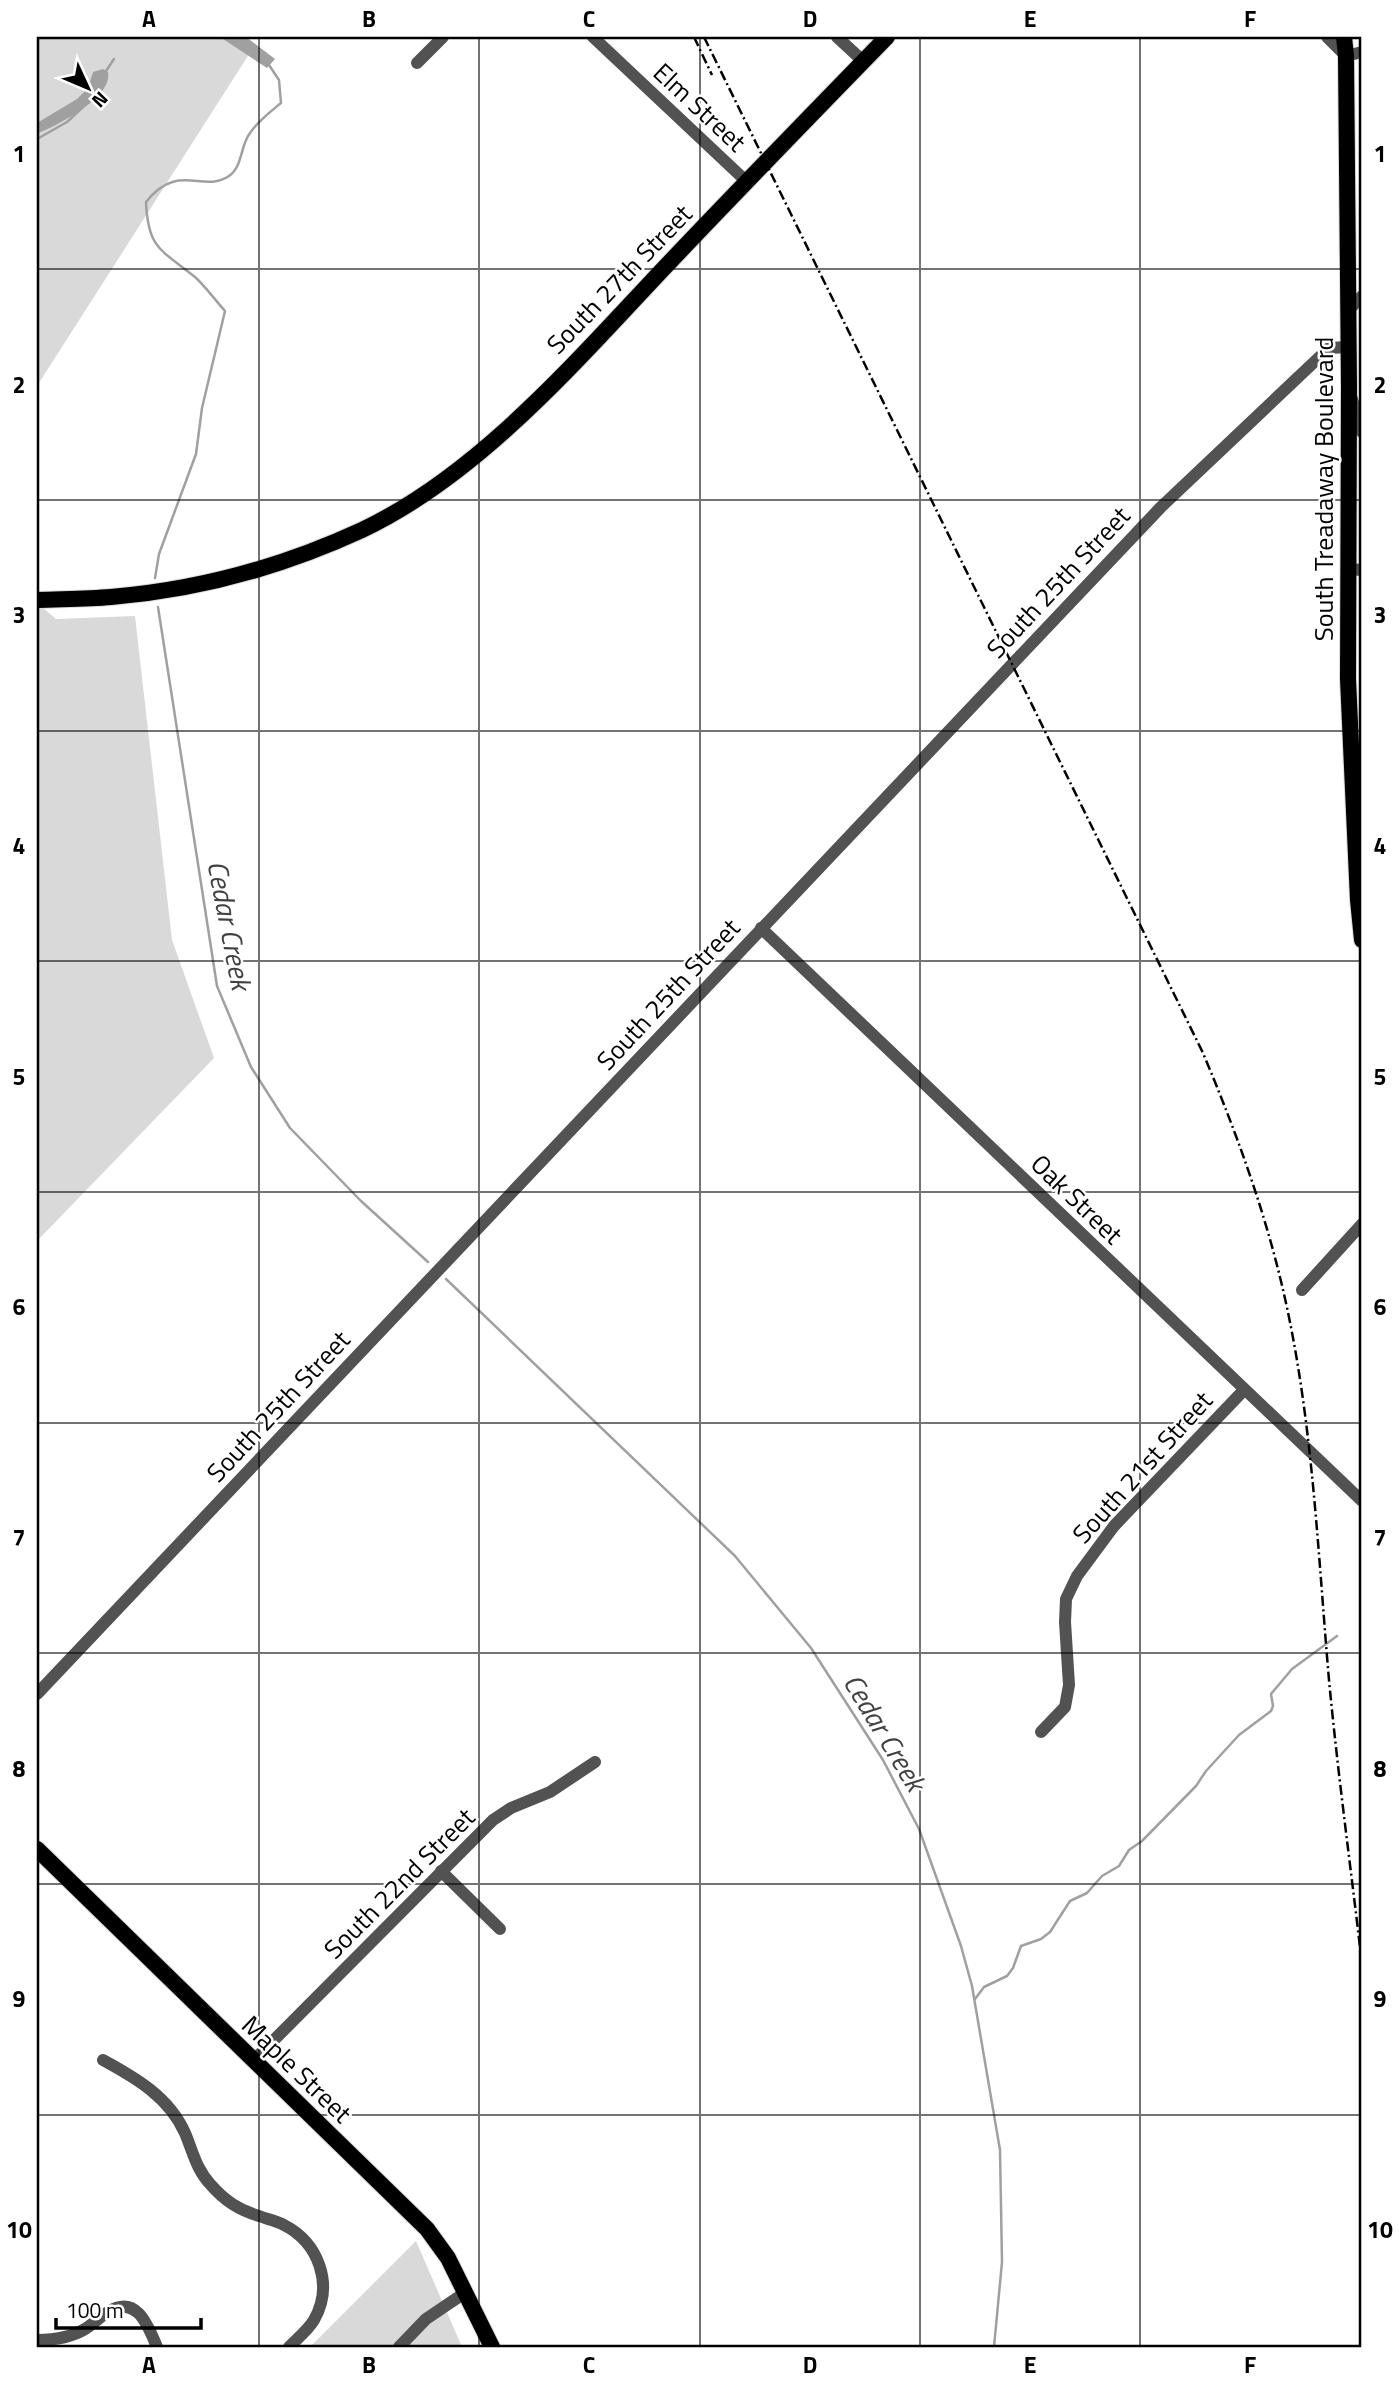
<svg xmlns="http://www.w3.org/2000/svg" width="1399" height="2384" font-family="'Titillium Web',sans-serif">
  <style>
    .green { fill: #d9d9d9 }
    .water { fill: #a0a0a0 }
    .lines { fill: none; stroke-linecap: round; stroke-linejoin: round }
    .stream { stroke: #a0a0a0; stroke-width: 2.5 }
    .major-casing { stroke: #dbdbdb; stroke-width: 18 }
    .minor { stroke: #525252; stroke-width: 12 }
    .major { stroke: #000; stroke-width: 16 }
    .rail { stroke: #000; stroke-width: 2.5; stroke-dasharray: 10 3.5 2 3.5; stroke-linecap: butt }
    .grid { fill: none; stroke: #000; stroke-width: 2; stroke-opacity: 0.55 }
    .labels { text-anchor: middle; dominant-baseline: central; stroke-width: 5; stroke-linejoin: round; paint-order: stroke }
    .street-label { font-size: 26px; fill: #000; stroke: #fff }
    .water-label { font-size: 28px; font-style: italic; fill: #414141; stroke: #fff }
    .neatline { fill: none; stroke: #000; stroke-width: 2.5 }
    .grid-label { font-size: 23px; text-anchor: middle; font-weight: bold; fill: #000 }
  </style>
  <rect width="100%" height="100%" fill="#fff"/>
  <!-- green -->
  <g class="green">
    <path d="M37,37H242L253,48L37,386Z"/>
    <path d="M37,603L56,619L135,616L172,940L214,1058L37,1241Z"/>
    <path d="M416,2241L462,2347H310Z"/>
  </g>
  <!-- water -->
  <g class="water">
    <path d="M220,37H246L275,59L267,68Z"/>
    <path d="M103,69L108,72C113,98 57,125 37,134V123L77,99L88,88L93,72Z"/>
  </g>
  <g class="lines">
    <!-- stream -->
    <g class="stream">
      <path d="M106,71L114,59"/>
      <path d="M37,139L67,122L83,107"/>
      <path d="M155,578L159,554L196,454L202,408L225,311C215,300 206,287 195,277C162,250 148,250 146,202C179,161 202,194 229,176C243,166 240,146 250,133C258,121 270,112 281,103L279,80L269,65"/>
      <path d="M158,607L217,986L251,1067L290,1128L361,1201L428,1262"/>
      <path d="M446,1279L735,1556L811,1648L883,1760L919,1829L961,1946L972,1986L1000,2150L1002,2262L994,2347"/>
      <path d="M975,1999L984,1987L1007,1976L1013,1968L1021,1946L1041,1939L1050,1932L1070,1901L1087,1893L1102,1876L1119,1866L1129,1850L1142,1841L1196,1786L1206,1771L1239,1735L1271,1711L1273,1706L1271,1694L1292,1669L1337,1636"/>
    </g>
    <!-- major casing -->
    <g class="major-casing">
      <g id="major">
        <path d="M1344,37L1346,56L1349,387L1348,679L1358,900L1362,940"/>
        <path d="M37,600C61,599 87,599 111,597C197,590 284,566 362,530C480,474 577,360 666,266C739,189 813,113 887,37"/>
        <path d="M37,1849L427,2229L448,2258L492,2347"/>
      </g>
    </g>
    <!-- minor -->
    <g class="minor">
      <path d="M593,37L746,181"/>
      <path d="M837,37L863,61"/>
      <path d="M1327,37L1346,56L1362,52"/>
      <path d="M417,63L443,37"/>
      <path d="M1347,312L1362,296"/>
      <path d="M1352,399L1362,432"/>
      <path d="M1349,569L1362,570"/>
      <path d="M761,928L1362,1501"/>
      <path d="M1302,1290L1362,1224"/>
      <path d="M37,1694L1161,507L1329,348L1348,347"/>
      <path d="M1041,1732L1065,1707L1069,1685L1065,1622L1066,1599L1077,1576L1114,1526L1244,1390"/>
      <path d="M441,1871L500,1929"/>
      <path d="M103,2060C136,2078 169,2097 185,2133C193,2152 196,2169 211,2185C225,2201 239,2210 259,2216C267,2219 277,2221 284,2225C319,2243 334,2285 314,2320C308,2330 298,2338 289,2347"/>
      <path d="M253,2061L493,1820L511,1808L550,1792L595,1762"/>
      <path d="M37,2340C54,2340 70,2338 85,2329C93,2324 100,2317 108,2312C137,2294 148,2326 157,2347"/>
      <path d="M399,2347L426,2319L466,2292"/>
    </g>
    <!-- major -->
    <use href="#major" class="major"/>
    <!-- rail -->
    <g class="rail">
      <path d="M694,37L712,75"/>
      <path d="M704,37L1203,1053C1237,1134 1267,1216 1286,1303C1313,1427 1318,1554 1329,1680C1338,1775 1351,1869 1362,1964"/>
    </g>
  </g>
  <!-- grid -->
  <path class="grid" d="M259,37V2347M479,37V2347M700,37V2347M920,37V2347M1140,37V2347M37,269H1362M37,500H1362M37,731H1362M37,961H1362M37,1192H1362M37,1423H1362M37,1653H1362M37,1884H1362M37,2115H1362"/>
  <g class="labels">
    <!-- street labels -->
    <g class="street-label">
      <text transform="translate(700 107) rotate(43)">Elm Street</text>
      <text transform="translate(619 279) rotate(-46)">South 27th Street</text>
      <text transform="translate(1323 489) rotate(-90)">South Treadaway Boulevard</text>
      <text transform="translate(1058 582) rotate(-47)">South 25th Street</text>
      <text transform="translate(668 994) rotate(-47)">South 25th Street</text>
      <text transform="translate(1077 1199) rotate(44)">Oak Street</text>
      <text transform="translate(278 1406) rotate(-47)">South 25th Street</text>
      <text transform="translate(1142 1467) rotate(-48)">South 21st Street</text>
      <text transform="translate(399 1883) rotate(-45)">South 22nd Street</text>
      <text transform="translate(297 2069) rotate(44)">Maple Street</text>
    </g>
    <!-- water labels -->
    <g class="water-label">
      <text transform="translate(230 925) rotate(79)">Cedar Creek</text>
      <text transform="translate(885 1732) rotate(59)">Cedar Creek</text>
    </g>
  </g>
  <!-- border -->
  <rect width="1399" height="2384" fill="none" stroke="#ffffff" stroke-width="77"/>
  <!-- north arrow -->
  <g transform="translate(88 88) rotate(134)" stroke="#ffffff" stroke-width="5" paint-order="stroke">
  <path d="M0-5L12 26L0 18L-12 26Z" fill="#000000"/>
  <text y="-10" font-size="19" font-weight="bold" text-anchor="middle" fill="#000000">N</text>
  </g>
  <!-- scale -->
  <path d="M56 2318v10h145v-10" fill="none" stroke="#000000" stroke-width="3.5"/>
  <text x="66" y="2318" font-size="21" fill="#000000" stroke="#ffffff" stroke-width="5" paint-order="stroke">100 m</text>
  <rect x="38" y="38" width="1322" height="2308" class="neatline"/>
  <g class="grid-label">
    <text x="149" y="27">A</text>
    <text x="369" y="27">B</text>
    <text x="589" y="27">C</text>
    <text x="810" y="27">D</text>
    <text x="1030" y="27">E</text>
    <text x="1250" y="27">F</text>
    <text x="19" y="162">1</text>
    <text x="1380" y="162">1</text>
    <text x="19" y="393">2</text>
    <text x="1380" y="393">2</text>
    <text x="19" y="623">3</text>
    <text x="1380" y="623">3</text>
    <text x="19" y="854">4</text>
    <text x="1380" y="854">4</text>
    <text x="19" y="1085">5</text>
    <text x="1380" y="1085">5</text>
    <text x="19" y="1315">6</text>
    <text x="1380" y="1315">6</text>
    <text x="19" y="1546">7</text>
    <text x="1380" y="1546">7</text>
    <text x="19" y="1777">8</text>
    <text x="1380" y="1777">8</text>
    <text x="19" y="2007">9</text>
    <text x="1380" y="2007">9</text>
    <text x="19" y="2238">10</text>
    <text x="1380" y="2238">10</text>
    <text x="149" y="2373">A</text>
    <text x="369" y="2373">B</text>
    <text x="589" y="2373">C</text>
    <text x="810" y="2373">D</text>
    <text x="1030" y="2373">E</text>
    <text x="1250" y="2373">F</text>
  </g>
</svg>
